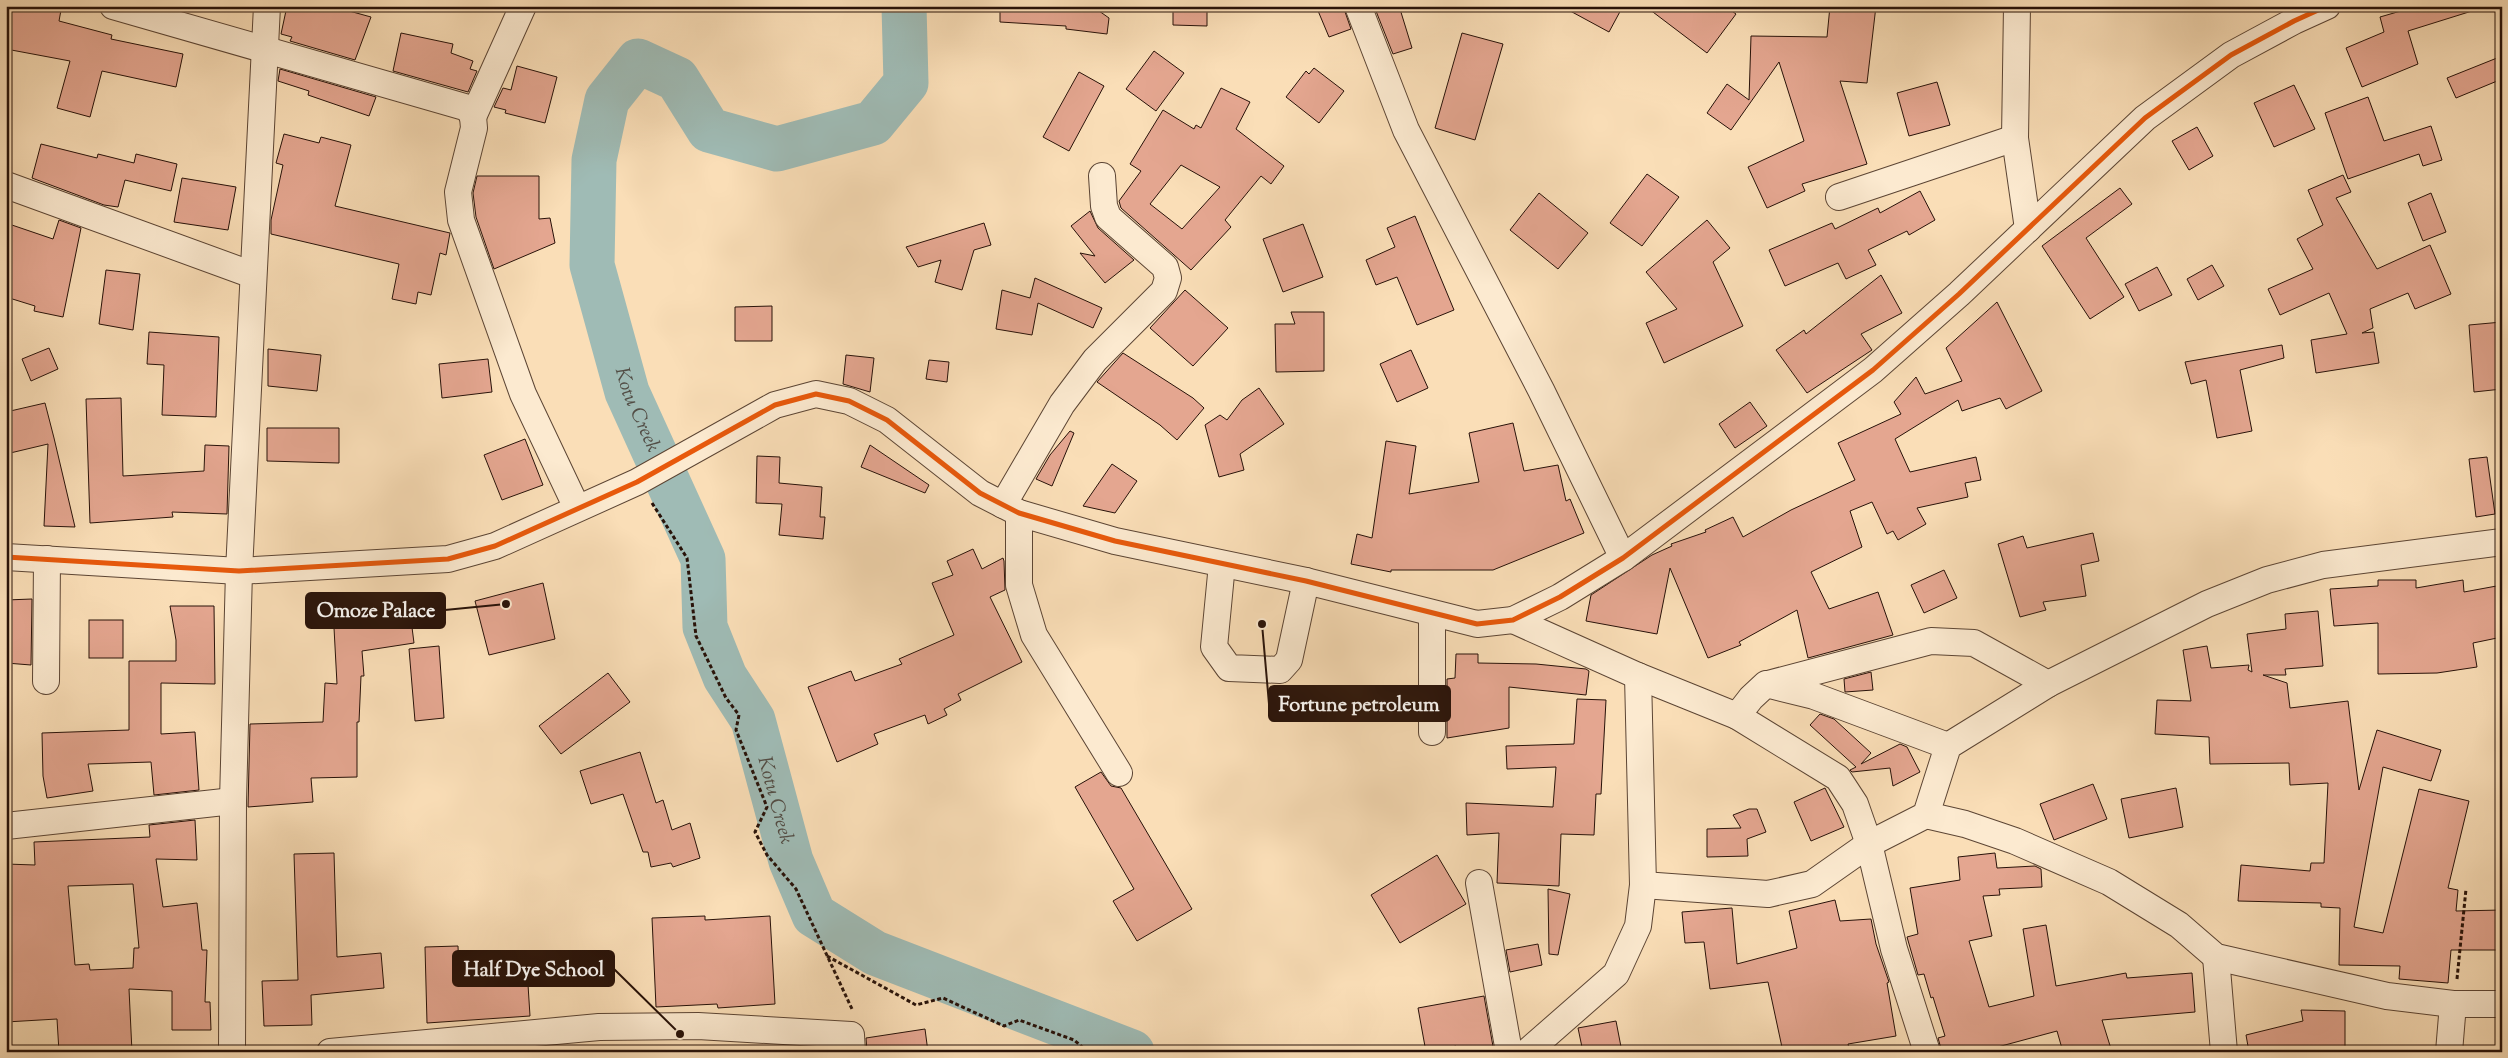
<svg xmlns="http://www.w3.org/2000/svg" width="2508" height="1058" font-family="'Sorts Mill Goudy',serif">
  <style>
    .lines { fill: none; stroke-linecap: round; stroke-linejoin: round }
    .river { stroke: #9fbbb5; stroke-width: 45 }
    .building { fill: #e4a690; stroke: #281209; fill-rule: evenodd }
    .minor-casing { stroke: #5c4534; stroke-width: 28 }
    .path { stroke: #281209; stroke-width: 3; stroke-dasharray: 4 2.5; stroke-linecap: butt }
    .minor { stroke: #fcead0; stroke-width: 26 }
    .cycleway-casing { stroke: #fcead0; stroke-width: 8 }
    .cycleway { stroke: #e8590c; stroke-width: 5 }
    .labels { text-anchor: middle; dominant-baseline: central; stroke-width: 4; stroke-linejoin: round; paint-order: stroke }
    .water-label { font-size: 20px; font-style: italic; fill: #524d45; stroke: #fcead0 }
    .leader { fill: none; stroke: #281209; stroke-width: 2 }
    .callout-dot { fill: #281209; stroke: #fcead0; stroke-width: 2 }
    .callout { fill: #281209; stroke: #281209; stroke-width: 2 }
    .callout-label { font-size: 20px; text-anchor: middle; font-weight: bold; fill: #fff }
  </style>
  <rect width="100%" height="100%" fill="#fadeb7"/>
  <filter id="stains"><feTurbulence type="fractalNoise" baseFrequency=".004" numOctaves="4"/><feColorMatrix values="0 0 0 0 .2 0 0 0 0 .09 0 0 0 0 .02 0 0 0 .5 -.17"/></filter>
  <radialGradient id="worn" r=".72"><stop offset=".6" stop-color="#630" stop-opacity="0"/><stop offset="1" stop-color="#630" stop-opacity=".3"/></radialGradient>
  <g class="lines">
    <!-- river -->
    <path class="river" id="s1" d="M904,6L906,83L873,123L777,149L709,130L677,79L638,61L607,100L594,160L592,265L627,392L703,559L705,627L725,677L753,720L791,861L814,915L875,953L1132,1052"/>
  </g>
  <!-- building -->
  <g class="building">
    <path d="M6,6H43L61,10L59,21L112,35L111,39L183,54L176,87L102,71L90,117L57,108L70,61L6,49Z"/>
    <path d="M287,6H331L371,17L355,60L290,41L292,37L281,34Z"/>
    <path d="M1000,6H1092L1109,18L1107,34L1066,29V26L1000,22Z"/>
    <path d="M1173,6H1207V26L1173,25Z"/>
    <path d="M1316,6H1343L1351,29L1329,37Z"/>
    <path d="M1374,6H1404L1400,9L1412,48L1393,54Z"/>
    <path d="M1561,6H1623L1609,32Z"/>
    <path d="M1645,6H1725L1736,14L1707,53Z"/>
    <path d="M1830,6H1876L1867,83L1840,81L1867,164L1802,184L1805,191L1767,208L1748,167L1804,141L1779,62L1731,130L1707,113L1727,84L1749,100L1751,36L1827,37Z"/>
    <path d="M2418,6H2471L2472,11L2408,31L2418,64L2362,87L2346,48L2384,32L2380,17Z"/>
    <path d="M401,33L453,44L451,53L473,61L470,69L477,71L468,92L393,71Z"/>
    <path d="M1462,33L1503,44L1475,140L1435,128Z"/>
    <path d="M1154,51L1184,73L1156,111L1126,89Z"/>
    <path d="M2502,56V79L2456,98L2447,78Z"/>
    <path d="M517,66L557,77L545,123L505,113L506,110L494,107L503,88L511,90Z"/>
    <path d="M1314,68L1344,91L1319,123L1286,97L1306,71L1309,74Z"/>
    <path d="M280,69L376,97L369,116L308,95L309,91L278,81Z"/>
    <path d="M1079,72L1104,86L1069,151L1043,137Z"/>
    <path d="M1937,82L1950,125L1909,136L1897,93Z"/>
    <path d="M2294,85L2315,129L2274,147L2254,103Z"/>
    <path d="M1221,88L1250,102L1236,129L1284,166L1271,184L1261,176L1225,220L1231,227L1191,270L1121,208L1119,201L1141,171L1130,164L1163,110L1194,129L1196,125L1201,128ZM1181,165L1220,187L1182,229L1150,204Z"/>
    <path d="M2368,97L2384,141L2431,126L2442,160L2423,166L2419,154L2348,179L2325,113Z"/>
    <path d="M2197,127L2213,156L2189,170L2172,141Z"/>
    <path d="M284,134L319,143L321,137L351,145L335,206L450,233L446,255L440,253L431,295L418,292L416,304L392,299L399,264L271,234V220L283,165L276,163Z"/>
    <path d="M41,144L97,158L98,154L134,163L136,154L177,164L171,191L125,180L118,207L104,205L32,178Z"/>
    <path d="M1647,174L1679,197L1642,246L1610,223Z"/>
    <path d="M2343,175L2351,192L2336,198L2377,269L2430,245L2451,294L2415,309L2408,293L2370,309L2373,328L2362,333L2374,332L2379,363L2316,373L2311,340L2347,334L2329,293L2280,315L2268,289L2313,269L2297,239L2323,225L2308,190Z"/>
    <path d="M477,176H539V219L550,218L555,243L494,269L476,217L473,193Z"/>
    <path d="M182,178L236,187L228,230L174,222Z"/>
    <path d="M2120,188L2132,204L2086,238L2124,297L2090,319L2042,246Z"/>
    <path d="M1920,191L1935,220L1909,235L1907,231L1868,250L1876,265L1846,279L1838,263L1785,286L1769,250L1832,223L1835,229L1878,208L1880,213Z"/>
    <path d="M1539,193L1588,233L1558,269L1510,230Z"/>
    <path d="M2431,193L2446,232L2423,241L2408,203Z"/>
    <path d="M1090,211L1098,228L1134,260L1105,283L1080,253L1095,256L1071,226Z"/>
    <path d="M1415,216L1454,310L1417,325L1397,277L1376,285L1366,260L1395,247L1387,228Z"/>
    <path d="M59,220L81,228L63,317L34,311L35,306L6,297V223L53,239Z"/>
    <path d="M1707,220L1730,248L1713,262L1743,326L1664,363L1646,323L1677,309L1646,272Z"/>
    <path d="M984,223L991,245L974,250L962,290L935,282L941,260L918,267L906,247Z"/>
    <path d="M1303,224L1323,277L1283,292L1263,239Z"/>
    <path d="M2212,265L2224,286L2198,300L2187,279Z"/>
    <path d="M2157,267L2172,295L2139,311L2125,284Z"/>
    <path d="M106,270L140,274L133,330L99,324Z"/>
    <path d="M1881,275L1902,313L1861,334L1872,350L1807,393L1776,350L1804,330L1806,334Z"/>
    <path d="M1035,278L1102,308L1093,328L1038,303L1032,335L996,329L1002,290L1030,298Z"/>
    <path d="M1185,290L1228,328L1193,366L1150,328Z"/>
    <path d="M1997,302L2042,391L2006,409L2000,398L1962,411L1958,400L1895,439L1910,472L1976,457L1981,480L1965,483L1968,497L1917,508L1926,524L1898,540L1893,531L1887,534L1872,502L1850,511L1862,547L1811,572L1829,609L1878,592L1893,635L1808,658L1797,610L1739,642L1741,645L1708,658L1670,568L1657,634L1586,621L1591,595L1652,555L1672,546L1671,544L1706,532L1705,530L1733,517L1743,537L1791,510L1855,480L1838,443L1901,414L1894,402L1916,377L1925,394L1962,381L1946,348Z"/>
    <path d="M772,306V341H735V307Z"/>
    <path d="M1291,312H1324V371L1276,372L1275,324H1295Z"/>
    <path d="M2502,322V389L2474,392L2469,325Z"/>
    <path d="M149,332L219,337L216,417L162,415L164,365L147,364Z"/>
    <path d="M2282,345L2284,358L2240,370L2252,431L2217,438L2206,380L2191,384L2185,362Z"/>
    <path d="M49,348L58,369L31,381L22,359Z"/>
    <path d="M268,349L321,355L317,391L268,386Z"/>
    <path d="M1411,350L1428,388L1397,402L1380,364Z"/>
    <path d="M1123,353L1193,398L1204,408L1177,440L1160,425L1097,382Z"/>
    <path d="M846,355L874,358L870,392L843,384Z"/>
    <path d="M488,359L492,392L442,398L439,364Z"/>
    <path d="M929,360L949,362L947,382L926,379Z"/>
    <path d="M1259,388L1284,424L1240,454L1244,470L1219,477L1205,425L1220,415L1227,420L1242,400Z"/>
    <path d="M121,398L123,476L204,471L205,445L229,446L227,514L172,512L173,517L90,523L86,399Z"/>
    <path d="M1750,402L1767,426L1735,448L1719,424Z"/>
    <path d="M45,403L54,438L75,527L44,526L48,444L6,454V412Z"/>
    <path d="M1513,423L1524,471L1558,465L1566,501L1570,499L1584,533L1493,570H1391V572L1351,564L1357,534L1372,538L1386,441L1416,446L1409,494L1479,482L1469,433Z"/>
    <path d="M267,428H339V463L267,461Z"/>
    <path d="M1070,431L1074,433L1052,486L1036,479L1050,455Z"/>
    <path d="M525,439L543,485L502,500L484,455Z"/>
    <path d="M870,445L929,485L925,493L861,467Z"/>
    <path d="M757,456L780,457L779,483L822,487L820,517H825L823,539L779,535L782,504L756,503Z"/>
    <path d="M2487,457L2495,514L2476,517L2469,459Z"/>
    <path d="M1112,464L1137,481L1115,513L1083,506Z"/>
    <path d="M2093,533L2099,561L2081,565L2086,596L2043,602L2046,610L2020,617L1998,544L2023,536L2027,548Z"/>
    <path d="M973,549L982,569L1003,558L1004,561L1005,590L990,597L1022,662L958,694L961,700L944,709L947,715L928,724L925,715L874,734L878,744L837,762L808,687L851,671L855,681L902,664L899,659L954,635L932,583L953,575L947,561Z"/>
    <path d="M1944,570L1957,598L1924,613L1911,585Z"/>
    <path d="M2378,580H2416V588L2463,580L2464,592L2502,585V637L2473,643L2477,667L2437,673L2378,674V623L2334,626L2330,589L2378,586Z"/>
    <path d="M543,583L555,639L489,655L475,601Z"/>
    <path d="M32,599L31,665L6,663V600Z"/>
    <path d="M409,604L414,643L362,651L364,676H361L359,722H357V777L311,778L313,802L248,807L250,724L323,722L325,683L337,684L333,609L360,608V611Z"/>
    <path d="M170,606H214L215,684L161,683V734L195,732L199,790L154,795L151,762L88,764L93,791L47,798L43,776L42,733L129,730V661H176V640Z"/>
    <path d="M2318,611L2323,666L2285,669L2286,675H2263L2287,683L2290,708L2348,701L2359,790L2377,730L2441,750L2431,781L2383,767L2354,927L2383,933L2419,789L2469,801L2448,888L2458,890L2456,911L2502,910V950H2451L2448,983L2399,979L2400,966L2339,965L2340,908L2321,907V903L2238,901L2241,865L2310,871L2311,863H2324L2328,783L2290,785L2289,763L2210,764L2209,737L2155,734L2157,700L2191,701L2183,650L2207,646L2211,668L2249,665L2248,670L2252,672L2247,634L2286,629L2285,614Z"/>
    <rect x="89" y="620" width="34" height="38"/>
    <path d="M439,646L444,718L415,721L409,649Z"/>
    <path d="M1456,654H1478V663L1536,664L1586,669L1589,671L1586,695L1509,687V728L1447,738V679L1455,678Z"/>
    <path d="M1871,672L1873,690L1845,692L1844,679Z"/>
    <path d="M608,673L630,702L561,754L539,726Z"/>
    <path d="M1577,699L1606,700L1601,794H1596L1594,835L1561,834L1559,886L1497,883L1499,833L1467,835L1466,803L1553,807L1556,767L1507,769L1506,746L1574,744Z"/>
    <path d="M1820,714L1834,719L1871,753L1861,764L1900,744L1907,747L1920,772L1893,786L1890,768L1852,772L1850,770L1856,767L1810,725Z"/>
    <path d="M640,752L656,803L663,800L672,830L690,823L700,858L673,867L671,863L651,867L648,852H643L623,794L591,804L580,771Z"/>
    <path d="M1101,772L1111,786L1121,788L1192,909L1137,941L1113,901L1134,889L1075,787Z"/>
    <path d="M2093,784L2107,819L2054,840L2040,804Z"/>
    <path d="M1825,788L1844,827L1811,841L1794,802Z"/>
    <path d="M2176,788L2183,827L2129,838L2121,799Z"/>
    <path d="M1749,809H1757L1766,832L1747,839L1748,856L1707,857V829L1741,828L1733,815Z"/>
    <path d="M195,820L197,860L156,859L163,907L197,903L202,950H207L205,1002H210L211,1030H172V991L129,989L132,1052H59L57,1019L6,1022V980H11L6,949V864L35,865L34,842L150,837L149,825ZM133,884L139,948H134L133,968L90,970L89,964L75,965L68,886Z"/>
    <path d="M334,853L337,957L381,953L384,988L311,995L312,1025L264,1026L262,981L298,980L294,854Z"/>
    <path d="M1995,853L1997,868L2035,866L2041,869L2042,887L1999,889L2000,895L1983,896L1992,936L1969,941L1989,1007L2034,996L2023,929L2046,925L2056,986L2126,973L2127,978L2192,973L2195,1012L2102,1020L2112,1052H2063L2057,1031L1979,1052H1942L1938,1038L1945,1036L1933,997L1931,998L1924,974L1918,975L1907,937L1918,934L1910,888L1960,880L1958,857Z"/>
    <path d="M1437,855L1466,904L1400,943L1371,895Z"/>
    <path d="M1548,889L1570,894L1558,955L1549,954Z"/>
    <path d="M1835,900L1840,921L1871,919L1876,944L1889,982L1887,983L1896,1036L1848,1044L1850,1052H1783L1768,982L1710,989L1704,942L1685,943L1682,912L1732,908L1737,964L1797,948L1789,911Z"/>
    <path d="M705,916V920L770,916L775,1004L718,1008L717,1004L656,1007L652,918Z"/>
    <path d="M1538,944L1542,965L1510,972L1506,950Z"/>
    <path d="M458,946L459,974L527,969L530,1016L427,1023L425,947Z"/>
    <path d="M1484,996L1494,1052H1457L1456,1046L1426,1052L1418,1008Z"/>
    <path d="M2301,1010L2345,1011V1052H2249L2246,1035L2303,1021Z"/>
    <path d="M1616,1021L1622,1052H1583L1578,1028Z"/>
    <path d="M925,1029L928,1052H867L866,1038Z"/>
  </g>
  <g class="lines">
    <!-- minor casing -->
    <g class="minor-casing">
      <g id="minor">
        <path d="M113,6L468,108L473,117L474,128L458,192L461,220L523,394L577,508"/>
        <path d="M1358,6L1406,130L1541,390L1623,558"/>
        <path d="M2017,6L2015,138L2028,229"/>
        <path d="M473,117L523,6"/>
        <path d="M6,185L253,275"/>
        <path d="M1839,197L2015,138"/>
        <path d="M1003,505L1062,404L1095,360L1164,291L1168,278L1165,267L1108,217L1104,206L1102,176"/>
        <path d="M1019,513V585L1034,635L1119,773"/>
        <path d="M6,557L239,571L448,559L495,546L637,482L775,405L816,394L849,401L887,420L980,493L1019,513L1115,541L1306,581L1477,624L1513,620L1560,597L1623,558L1873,370L1959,294L2145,118L2231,55L2294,21L2327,6"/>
        <path d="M1222,564L1214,647L1229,668L1280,670L1289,660L1306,581"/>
        <path d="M1432,614V732"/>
        <path d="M1513,620L1638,676L1737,716L1751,698L1766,684L1814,696L1948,746"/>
        <path d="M46,681L47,559"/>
        <path d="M1768,684L1931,641L1974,643L2048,684"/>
        <path d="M1737,716L1838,778L1855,804L1869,844L1894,949L1927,1052"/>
        <path d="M1926,815L1965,824L2015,841L2109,882L2179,925L2216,957L2387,996L2453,1004H2502"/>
        <path d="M6,826L233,801"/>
        <path d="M1479,883L1509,1052"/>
        <path d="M1643,885L1768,894L1812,884L1869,844L1926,815L1948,746L2048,684L2207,604L2267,580L2323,565L2502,542"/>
        <path d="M2216,957L2224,1052"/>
        <path d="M232,1052L233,801L239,571L267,6"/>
        <path d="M330,1052L599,1027L698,1026L851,1035L852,1052"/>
        <path d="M1527,1052L1616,974L1638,926L1643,885L1638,676"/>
        <path d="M2449,1052L2453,1004"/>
      </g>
    </g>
    <!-- path -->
    <g class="path">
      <path d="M652,503L687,558L696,636L726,698L739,715L736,730L767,807L755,832L767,855L796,889L852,1009"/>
      <path d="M827,956L916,1005L943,998L1004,1026L1019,1020L1074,1040L1088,1052"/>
      <path d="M2457,979L2466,889"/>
    </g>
    <!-- minor -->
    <use href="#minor" class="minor"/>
    <!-- cycleway casing -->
    <g class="cycleway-casing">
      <path id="cycleway" d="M6,557L239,571L448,559L495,546L637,482L775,405L816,394L849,401L887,420L980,493L1019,513L1115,541L1306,581L1477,624L1513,620L1560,597L1623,558L1873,370L1959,294L2145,118L2231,55L2294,21L2327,6"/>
    </g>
    <!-- cycleway -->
    <use href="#cycleway" class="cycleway"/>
  </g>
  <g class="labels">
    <!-- water labels -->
    <g class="water-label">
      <text stroke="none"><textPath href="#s1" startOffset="770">Kotu Creek</textPath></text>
      <text stroke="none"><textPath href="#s1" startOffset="1190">Kotu Creek</textPath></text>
    </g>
  </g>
  <!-- callouts -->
  <path class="leader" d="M506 604L445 610M1262 624L1269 704M680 1034L614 969"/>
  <g class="callout-dot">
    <circle cx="506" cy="604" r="5"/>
    <circle cx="1262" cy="624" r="5"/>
    <circle cx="680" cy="1034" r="5"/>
  </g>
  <g class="callout">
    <rect x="306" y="593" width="139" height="35" rx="5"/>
    <rect x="1269" y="686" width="181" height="35" rx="5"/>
    <rect x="453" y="951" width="161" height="35" rx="5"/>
  </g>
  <g class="callout-label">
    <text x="376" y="617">Omoze Palace</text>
    <text x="1359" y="711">Fortune petroleum</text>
    <text x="534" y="976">Half Dye School</text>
  </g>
  <!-- margin -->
  <rect width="2508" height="1058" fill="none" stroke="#fadeb7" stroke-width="25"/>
  <rect x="8" y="8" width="2493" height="1043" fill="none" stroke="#281209" stroke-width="2.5"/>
  <rect x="12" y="12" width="2483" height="1033" fill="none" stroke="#281209"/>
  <rect width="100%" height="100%" filter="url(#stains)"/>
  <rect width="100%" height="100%" fill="url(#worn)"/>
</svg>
